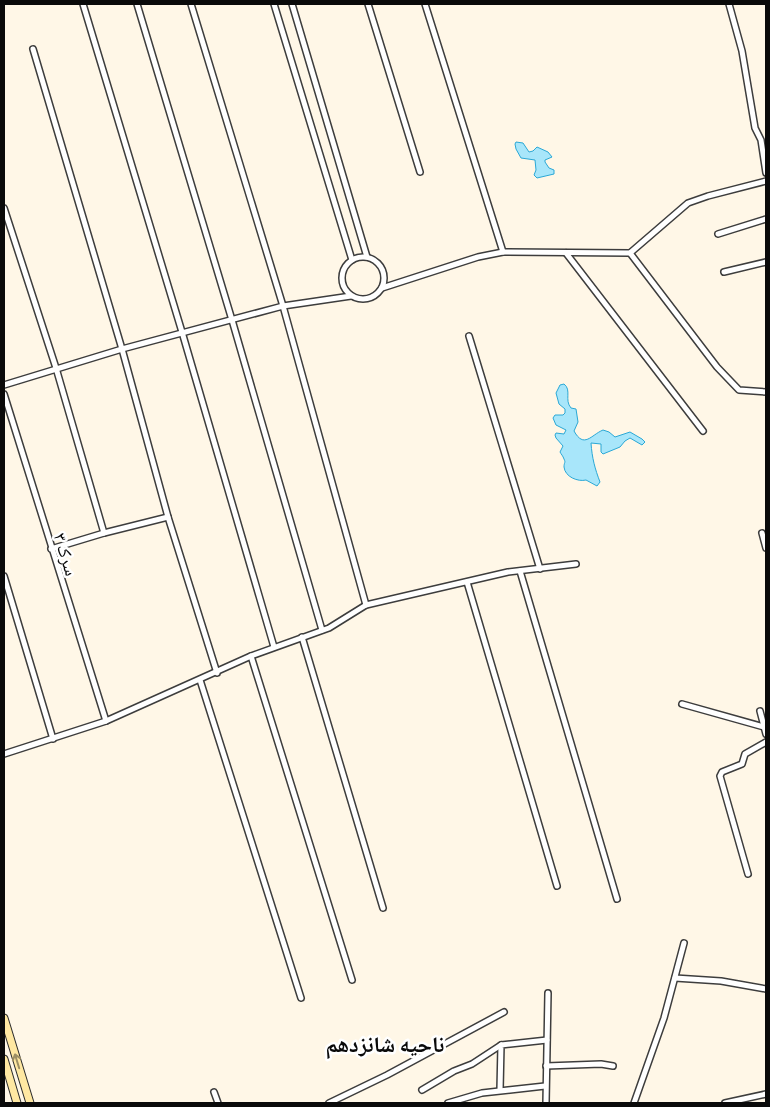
<svg xmlns="http://www.w3.org/2000/svg" width="770" height="1107" font-family="Literata,'Noto Naskh Arabic',serif">
  <style>
    .water { fill: #a8e6fa; stroke: #2aa8d6 }
    .lines { fill: none; stroke-linecap: round; stroke-linejoin: round }
    .street-casing { stroke: #3d3d3d; stroke-width: 8 }
    .secondary-casing { stroke: #2c2c2c; stroke-width: 9 }
    .street { stroke: #fff; stroke-width: 5 }
    .secondary { stroke: #ffe8a2; stroke-width: 7 }
    .oneway { stroke: #9d8f65 }
    .labels { text-anchor: middle; dominant-baseline: central; stroke-width: 5; stroke-linejoin: round; paint-order: stroke }
    .street-label { font-size: 18px; fill: #0a0a0a; stroke: #fff }
    .district-label { font-size: 22px; font-weight: bold; fill: #0a0a0a; stroke: #fff }
  </style>
  <rect width="100%" height="100%" fill="#fff7e7"/>
  <!-- water -->
  <g class="water">
    <path d="M516,142L523,143L529,152L533,151L537,147L548,152L552,157L545,160V162L549,168L554,170V174L537,178L534,175L536,170L535,160L521,158L516,149L515,144Z"/>
    <path d="M564,384C572,390 564,400 571,408L576,409L578,422L574,431C584,449 591,435 603,430L609,432L615,437L630,432L642,439L645,442L642,445L630,438L625,441L620,447L603,454L601,452V444L591,443C592,458 595,469 600,482L597,486L586,480C578,482 565,477 564,467C564,462 566,463 564,459C563,456 561,454 560,452L563,446L556,438L555,435L556,433L564,434L566,430L556,425L553,418L555,415H563L565,413V409L559,404L556,393L560,385Z"/>
  </g>
  <g class="lines">
    <!-- street casing -->
    <g class="street-casing">
      <g id="street">
        <path d="M83,4L182,332L274,647"/>
        <path d="M137,4L232,320L322,630"/>
        <path d="M191,4L283,306L366,605"/>
        <path d="M274,4L352,260"/>
        <path d="M292,4L367,257"/>
        <path d="M368,4L420,172"/>
        <path d="M425,4L503,252"/>
        <path d="M729,4L742,51L755,128L761,140L766,173"/>
        <path d="M33,49L122,349L168,517L217,673"/>
        <path d="M4,208L56,368L104,533"/>
        <path d="M718,234L766,219"/>
        <path d="M566,253L703,431"/>
        <path d="M630,253L717,367L739,390L766,392"/>
        <circle cx="363" cy="278" r="21"/>
        <path d="M724,272L766,262"/>
        <path d="M382,288L478,257L503,252L630,253L688,203L708,196L766,181"/>
        <path d="M469,336L540,569"/>
        <path d="M4,385L122,349L283,306L351,296"/>
        <path d="M4,394L106,721"/>
        <path d="M762,533L766,548"/>
        <path d="M51,549L104,533L168,517"/>
        <path d="M520,571L617,899"/>
        <path d="M4,576L53,739"/>
        <path d="M467,582L557,886"/>
        <path d="M302,637L383,908"/>
        <path d="M251,656L352,980"/>
        <path d="M200,680L301,998"/>
        <path d="M682,704L764,727"/>
        <path d="M760,711L766,734"/>
        <path d="M4,754L106,721L251,656L329,628L366,605L508,572L576,564"/>
        <path d="M748,874L720,776L722,772L742,764L745,754L766,742"/>
        <path d="M675,978L721,981L766,989"/>
        <path d="M546,1066L601,1064L613,1066"/>
        <path d="M422,1090L454,1071L472,1064L501,1045"/>
        <path d="M500,1090L501,1045L547,1040"/>
        <path d="M214,1092L218,1103"/>
        <path d="M329,1103L387,1075L504,1012"/>
        <path d="M448,1103L482,1093L545,1086"/>
        <path d="M546,1103L548,993"/>
        <path d="M634,1103L664,1018L684,943"/>
        <path d="M725,1103L766,1094"/>
      </g>
    </g>
    <!-- secondary casing -->
    <g class="secondary-casing">
      <g id="secondary">
        <path d="M4,1018L30,1103"/>
        <path d="M4,1059L17,1103"/>
      </g>
    </g>
    <!-- street -->
    <use href="#street" class="street"/>
    <!-- secondary -->
    <use href="#secondary" class="secondary"/>
  </g>
  <!-- one-way arrows -->
  <defs><path id="oneway-shaft" d="M-6 0H5M1.5-3L5.5 0L1.5 3" fill="none" stroke-width="1.6" stroke-linecap="round" stroke-linejoin="round" transform="scale(1.25)"/></defs>
  <use class="oneway" href="#oneway-shaft" transform="translate(17 1061) rotate(-107)"/>
  <g class="labels">
    <!-- street labels -->
    <g class="street-label">
      <text transform="translate(67 554) rotate(73)">سرک ۳</text>
    </g>
    <!-- district labels -->
    <g class="district-label">
      <text x="385" y="1042">ناحیه شانزدهم</text>
    </g>
  </g>
  <!-- border -->
  <rect width="770" height="1107" fill="none" stroke="#0a0a0a" stroke-width="10"/>
</svg>
